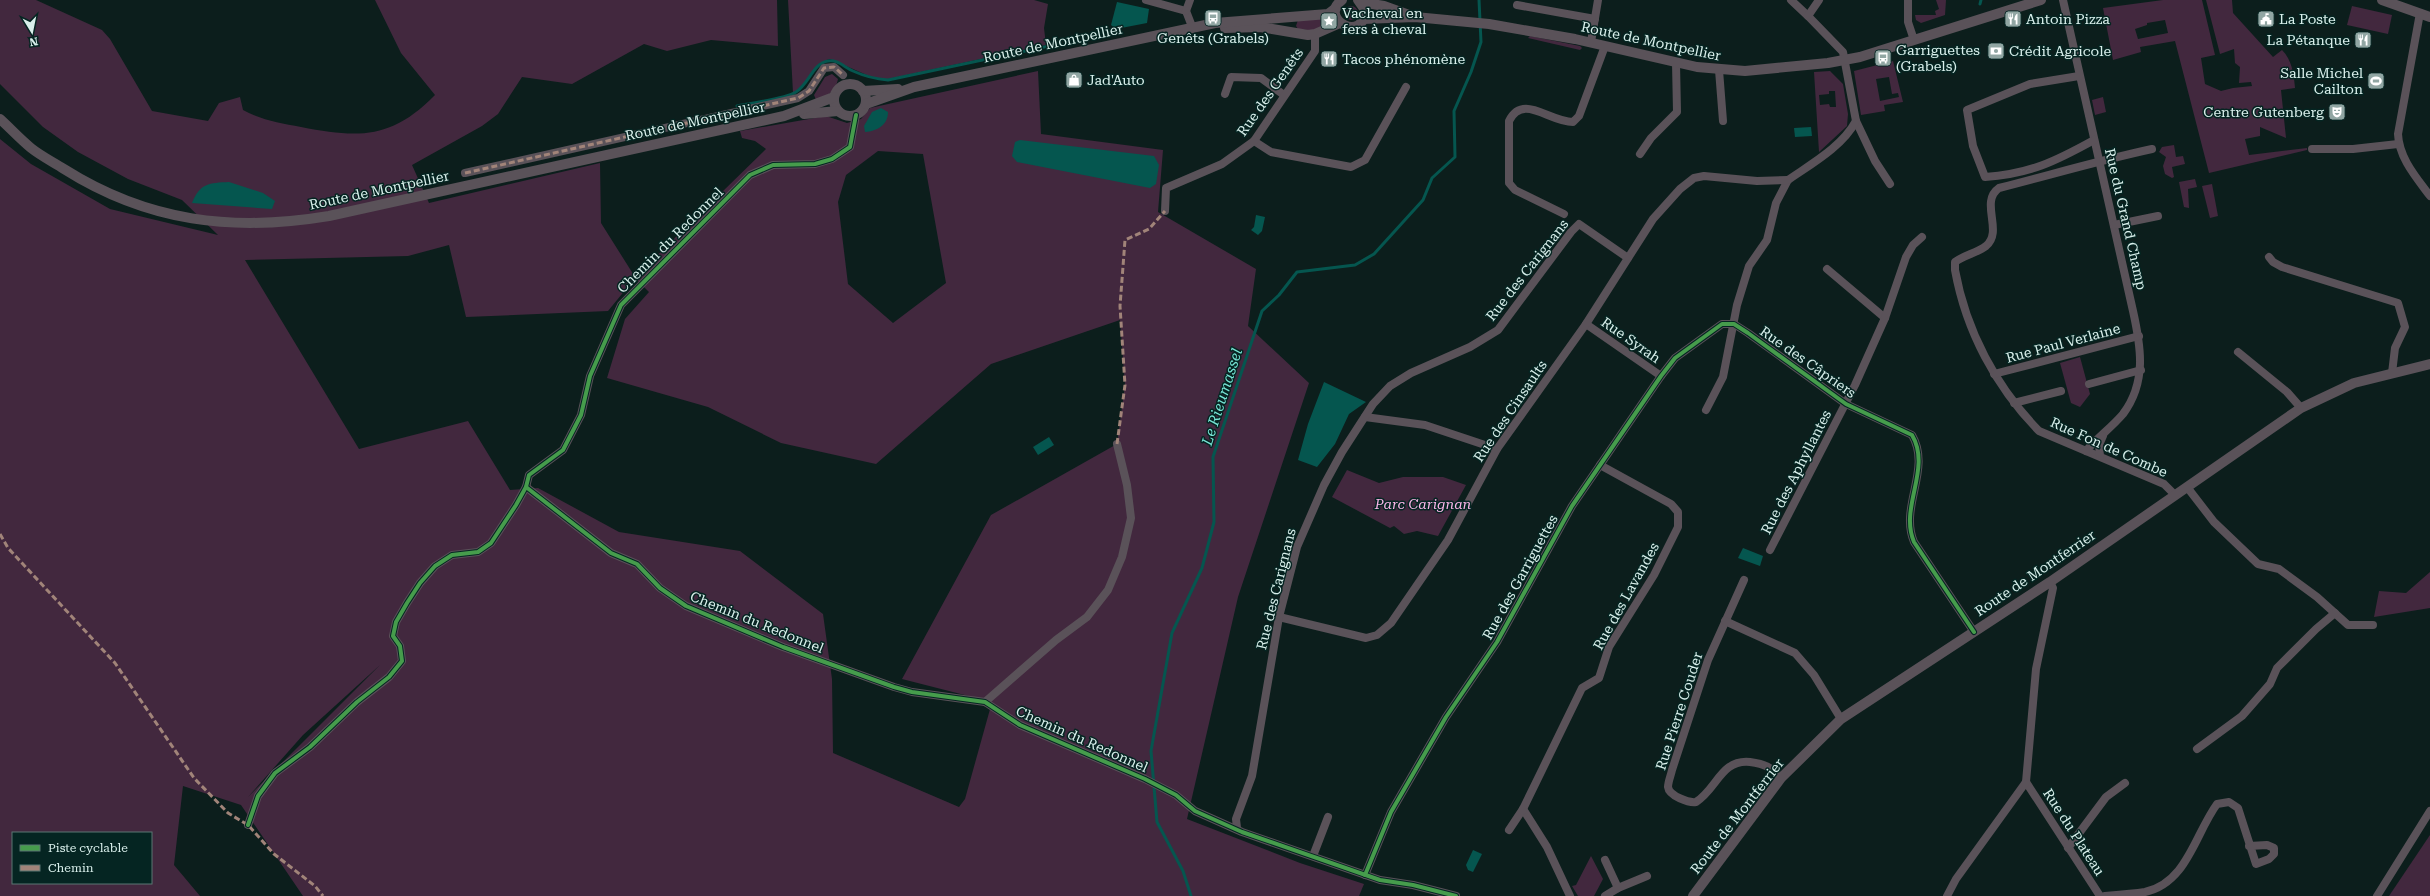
<svg xmlns="http://www.w3.org/2000/svg" width="2430" height="896" font-family="'Roboto Serif',serif">
  <style>
    .green { fill: #42283e; fill-rule: evenodd }
    .water { fill: #05564f }
    .lines { fill: none; stroke-linecap: round; stroke-linejoin: round }
    .stream { stroke: #05564f; stroke-width: 3 }
    .minor { stroke: #5a5259; stroke-width: 8 }
    .tertiary { stroke: #5a5259; stroke-width: 10 }
    .quiet { stroke: #a18479; stroke-width: 3; stroke-dasharray: 6 3; stroke-linecap: butt }
    .cycleway-casing { stroke: #052522; stroke-width: 6 }
    .cycleway { stroke: #469c4c; stroke-width: 4 }
    .labels { text-anchor: middle; dominant-baseline: central; stroke-width: 3; stroke-linejoin: round; paint-order: stroke }
    .poi-label { font-size: 14px; fill: #d9efeb; stroke: #052522; text-anchor: start }
    .street-label { font-size: 14px; fill: #d9efeb; stroke: #052522 }
    .park-label { font-size: 14px; font-style: italic; fill: #fbb5e9; stroke: #052522 }
    .water-label { font-size: 15px; font-style: italic; fill: #77e5d6; stroke: #052522 }
  </style>
  <rect width="100%" height="100%" fill="#0c1e1c"/>
  <!-- green -->
  <g class="green">
    <path d="M0,0H36L102,30L110,39L152,111L208,121L219,103L240,97L243,110C261,120 280,123 301,127C358,138 391,140 435,95L401,53L375,0H777L778,46L711,40L667,51L644,44L572,84L522,77L498,114L482,126L412,165L429,203L600,163L601,223L635,277L766,149L755,141L742,138L740,131L826,116L847,123L861,119L870,108L1038,71L1041,134L1163,150L1158,212L1256,269L1248,326L1309,383L1238,597L1187,819L1300,863L1364,884L1359,896H303L241,805L183,786L174,865L200,896H0V139L31,164L110,209L218,235L182,200L128,179L78,152L43,127L0,84ZM878,151L923,154L946,283L893,323L848,284L838,202L846,175ZM449,245L466,317L608,311L635,278L649,292L625,319L607,378L708,407L781,443L876,464L991,364L1120,320L1125,385L1117,444L991,515L902,679L992,702L965,799L959,807L833,753L832,679L823,614L740,551L619,532L538,488L510,490L468,421L359,449L245,260L408,256ZM380,665L248,797L303,735ZM13,833H151V883H13Z"/>
    <path d="M788,0H1034L1048,4L1044,28L1046,45L888,79H876L830,59C811,64 810,83 793,93Z"/>
    <path d="M1936,0H1946L1945,15L1921,23L1916,20L1915,15H1936L1935,11L1939,9Z"/>
    <path d="M2163,0H2202L2215,55L2201,58L2205,84L2221,91L2233,88L2252,86L2251,82L2239,83L2240,67L2235,63L2234,49L2220,54L2219,50L2206,0H2232L2233,13L2273,57L2282,50C2292,60 2294,75 2295,88L2281,90L2286,138L2260,127V136L2245,139L2249,155L2307,148V150L2209,173L2175,41L2140,47L2141,52L2113,60L2103,8ZM2165,20L2168,33L2138,39L2135,29L2147,25V23Z"/>
    <circle cx="1351" cy="13" r="7"/>
    <path d="M2352,6L2392,15L2388,34L2347,25Z"/>
    <path d="M1333,16L1335,22L1317,31L1298,29L1296,26L1298,20Z"/>
    <path d="M1530,36L1580,46L1582,48L1580,50L1528,38Z"/>
    <path d="M1893,61L1903,102L1884,105L1885,111L1861,115L1854,71ZM1889,77L1892,94L1898,93L1899,97L1880,101L1876,79Z"/>
    <path d="M1830,71L1843,84L1848,114L1847,126L1819,152L1814,72ZM1829,91H1835L1836,107H1830L1829,104L1820,105L1819,95L1829,94Z"/>
    <path d="M832,74L838,79C836,91 827,96 817,102L814,95L825,77Z"/>
    <path d="M2103,97L2106,112L2095,115L2092,100Z"/>
    <path d="M2174,145L2176,157L2183,156L2185,164L2172,167L2174,177L2172,178L2165,174L2163,166L2166,157L2159,152L2162,147Z"/>
    <path d="M2195,179L2197,187L2188,189L2189,208L2184,207L2179,182Z"/>
    <path d="M2212,184L2218,216L2210,218L2202,186Z"/>
    <path d="M2080,357L2090,394L2080,407L2071,403L2060,363Z"/>
    <path d="M1347,470L1379,483L1403,477H1443L1466,485L1438,536L1417,531L1404,534L1394,526L1390,528L1332,497Z"/>
    <path d="M2430,572V608L2374,617L2379,591L2406,593Z"/>
    <path d="M2430,835V896H2389Z"/>
    <path d="M1591,856L1603,879L1594,896H1578L1572,886L1576,885Z"/>
  </g>
  <!-- water -->
  <g class="water">
    <path d="M1117,2L1149,9L1147,23L1116,29L1111,25Z"/>
    <path d="M881,108L888,112C888,125 877,131 865,132L864,126L872,112Z"/>
    <path d="M1811,127L1812,136L1795,137L1794,128Z"/>
    <path d="M1020,140L1154,156L1159,165L1156,184L1150,188L1017,162L1012,156L1015,142Z"/>
    <path d="M229,182L263,193L275,201L272,209L192,203C200,183 209,183 229,182Z"/>
    <path d="M1256,215L1265,217L1262,231L1258,235L1251,230L1254,227Z"/>
    <path d="M1324,382L1366,402L1349,414L1335,444L1317,467L1298,460L1308,424Z"/>
    <path d="M1049,437L1054,445L1038,455L1033,447Z"/>
    <path d="M1743,548L1763,556L1760,566L1738,558Z"/>
    <path d="M1473,850L1482,854L1473,872L1468,870L1466,865Z"/>
  </g>
  <g class="lines">
    <!-- stream -->
    <g class="stream">
      <path d="M1980,4L1981,0"/>
      <path d="M737,106C751,103 785,99 796,92C809,84 813,63 828,61C837,59 844,67 853,71C864,76 875,79 888,80L1049,46"/>
      <path d="M1191,896L1183,871L1157,822L1151,751L1172,633L1202,568L1214,522L1213,457L1262,311L1279,295L1297,272L1355,265L1374,254L1423,200L1432,178L1455,157L1454,111L1471,72L1481,42L1479,0"/>
    </g>
    <!-- minor -->
    <g class="minor">
      <path d="M1146,0L1186,11"/>
      <path d="M1791,0L1808,16"/>
      <path d="M1908,0V22L1914,40"/>
      <path d="M2063,0L2133,311C2141,347 2147,382 2123,414C2112,427 2097,438 2086,451"/>
      <path d="M1517,5L1595,19"/>
      <path d="M1186,11L1193,29"/>
      <path d="M1186,11L1190,0"/>
      <path d="M2420,13L2398,134C2399,158 2416,177 2430,196"/>
      <path d="M1591,42L1598,0"/>
      <path d="M1719,70L1723,121"/>
      <path d="M2079,76L2030,84L1967,110L1973,146L1985,177C2030,174 2056,161 2094,140"/>
      <path d="M1225,94L1231,77L1261,78L1284,95"/>
      <path d="M1856,121L1875,161L1890,184"/>
      <path d="M1254,141L1271,152L1351,167L1365,160L1406,87"/>
      <path d="M2152,149C2101,160 2050,175 1999,188C1979,202 2004,231 1986,246C1977,253 1964,255 1955,262V270C1966,331 1996,387 2039,431L2164,484L2175,495"/>
      <path d="M2312,149H2353L2398,144"/>
      <path d="M1640,154L1651,138L1677,112L1676,63"/>
      <path d="M465,173L798,98L809,91L824,68L834,67L843,75"/>
      <path d="M1165,211L1166,188L1222,164L1254,141L1315,51V34"/>
      <path d="M1564,214L1515,190L1509,183V121C1523,93 1549,122 1573,122L1579,116L1605,46"/>
      <path d="M2114,225L2158,216"/>
      <path d="M2269,257L2273,262L2282,267L2398,303L2405,327L2395,348L2392,373"/>
      <path d="M1827,269L1885,318"/>
      <path d="M1586,324L1661,376"/>
      <path d="M2238,352L2287,392L2301,408"/>
      <path d="M1994,374L2139,336"/>
      <path d="M2089,384L2141,370"/>
      <path d="M2014,403L2061,391"/>
      <path d="M1706,410L1723,377L1737,305L1749,266L1767,240L1776,203L1788,180C1811,164 1842,147 1856,121L1843,52L1808,16L1819,0"/>
      <path d="M1365,417L1425,425L1497,449"/>
      <path d="M2100,456L2099,445L2103,436"/>
      <path d="M526,487L611,553L637,564L660,588L686,606L783,647L894,687L912,692L985,702L1020,725L1145,779L1176,795L1195,811L1242,832L1380,880L1413,885L1456,896"/>
      <path d="M2187,487L2214,522L2258,564L2279,569L2317,597L2348,625H2373"/>
      <path d="M1770,550L1855,385L1885,318L1906,257L1913,245L1922,237"/>
      <path d="M1744,580L1708,660L1672,770C1671,775 1668,782 1668,787C1669,796 1689,803 1696,802C1717,789 1721,759 1750,762C1765,764 1771,767 1781,778"/>
      <path d="M1279,617L1366,638L1377,635L1391,623L1448,540L1497,449L1586,324L1653,219L1680,189L1694,178L1704,176L1757,181L1788,180"/>
      <path d="M1725,621L1795,653L1814,675L1841,719"/>
      <path d="M985,702L1056,640L1087,617L1108,590L1122,557L1131,518L1127,485L1117,444"/>
      <path d="M2197,749L2242,716L2270,684L2277,668L2316,629L2335,613"/>
      <path d="M2026,782L2100,896"/>
      <path d="M1523,809L1547,847L1570,896"/>
      <path d="M248,825L258,796L275,773L310,747L357,702L389,677L402,661L400,646L393,636L396,622L407,603L420,583L435,566L452,555L478,552L491,543L516,505L526,487L529,475L563,450L581,415L590,376L621,305L750,175L773,165L815,164L832,159L850,147L856,115"/>
      <path d="M1237,828L1236,819L1252,776L1279,617L1297,547L1324,485L1342,452L1373,404L1390,386L1411,373L1470,347L1498,330L1571,232L1579,224L1628,258"/>
      <path d="M1509,830L1523,809L1582,688L1599,678L1609,647L1654,575L1678,527V512L1671,504L1600,465"/>
      <path d="M2068,848L2106,797L2125,783"/>
      <path d="M1313,856L1328,817"/>
      <path d="M1605,860L1618,888"/>
      <path d="M1365,875L1391,812L1446,717L1497,642L1572,506L1661,376L1675,358L1722,324H1734L1748,333L1846,404L1912,435C1932,469 1899,507 1914,542L1974,632"/>
      <path d="M1605,896L1618,888L1647,876"/>
      <path d="M1947,896L1956,879L2026,782L2036,669L2053,588L2050,582"/>
      <path d="M2105,896C2118,895 2132,894 2145,892C2187,883 2195,834 2217,804L2229,802L2238,808L2256,864L2269,859L2274,854V848L2267,845L2249,846"/>
      <path d="M2377,896L2430,811"/>
    </g>
    <!-- tertiary -->
    <g class="tertiary">
      <path d="M1342,0C1317,19 1365,44 1365,10L1358,0"/>
      <path d="M2382,0L2430,17"/>
      <path d="M1361,2L1384,6L1409,15"/>
      <path d="M1363,19L1415,17L1489,24L1575,39L1697,67L1745,71L1828,63L1860,57L2041,0"/>
      <path d="M1225,28L1260,27L1308,35L1315,34L1340,23"/>
      <circle cx="850" cy="100" r="16"/>
      <path d="M863,91L898,89"/>
      <path d="M866,104L914,87L1215,23L1328,14L1336,8"/>
      <path d="M804,114L838,111"/>
      <path d="M0,119C10,128 20,139 31,148C41,156 53,162 64,169C148,222 233,232 329,216L784,116L834,97"/>
      <path d="M1693,896L1781,778L1841,719L2050,582L2301,408L2354,383L2430,364"/>
    </g>
    <!-- quiet -->
    <g class="quiet">
      <path d="M465,173L798,98L809,91L824,68L834,67L843,75"/>
      <path d="M1117,444L1125,385L1120,306L1125,240L1149,229L1165,211"/>
      <path d="M0,534L8,548L115,663L194,778L228,813L248,825L274,854L315,886L323,896"/>
    </g>
    <!-- cycleway casing -->
    <g class="cycleway-casing">
      <g id="cycleway">
        <path d="M526,487L611,553L637,564L660,588L686,606L783,647L894,687L912,692L985,702L1020,725L1145,779L1176,795L1195,811L1242,832L1380,880L1413,885L1456,896"/>
        <path d="M248,825L258,796L275,773L310,747L357,702L389,677L402,661L400,646L393,636L396,622L407,603L420,583L435,566L452,555L478,552L491,543L516,505L526,487L529,475L563,450L581,415L590,376L621,305L750,175L773,165L815,164L832,159L850,147L856,115"/>
        <path d="M1365,875L1391,812L1446,717L1497,642L1572,506L1661,376L1675,358L1722,324H1734L1748,333L1846,404L1912,435C1932,469 1899,507 1914,542L1974,632"/>
      </g>
    </g>
    <!-- cycleway -->
    <use href="#cycleway" class="cycleway"/>
  </g>
  <!-- icons -->
  <defs>
    <g id="bus-square" transform="scale(0.9)"><rect x="-9" y="-9" width="18" height="18" rx="4" fill="#91a6a3" stroke="#052522"/><path d="M-5-6H5V4H4V6H2V4H-2V6H-4V4H-5ZM-3.5-4V0h7V-4ZM-3.5 1.2v1.5H-2V1.2ZM2 1.2v1.5H3.5V1.2Z" fill="#fff"/></g>
    <g id="restaurant-square" transform="scale(0.9)"><rect x="-9" y="-9" width="18" height="18" rx="4" fill="#91a6a3" stroke="#052522"/><path d="M-5-6h1v4h1v-4h1v4h1v-4h1v5L-1.5 .5V6h-2V.5L-5-1ZM5-6V6H3V1.5H1.5Q1.5-4 5-6Z" fill="#fff"/></g>
    <g id="civic-square" transform="scale(0.9)"><rect x="-9" y="-9" width="18" height="18" rx="4" fill="#91a6a3" stroke="#052522"/><path d="M-.6-6.5H3V-4.5H.6V-3L4-1V1h2V6H-6V1h2V-1L-.6-3ZM-1.2 2.5V6h2.4V2.5Z" fill="#fff"/></g>
    <g id="sight-square" transform="scale(0.9)"><rect x="-9" y="-9" width="18" height="18" rx="4" fill="#91a6a3" stroke="#052522"/><path d="M0-6L1.8-2.2L6-1.7L2.9 1.2L3.7 5.4L0 3.3L-3.7 5.4L-2.9 1.2L-6-1.7L-1.8-2.2Z" fill="#fff"/></g>
    <g id="bank-square" transform="scale(0.9)"><rect x="-9" y="-9" width="18" height="18" rx="4" fill="#91a6a3" stroke="#052522"/><path d="M-6-4H6V4H-6ZM0-2.3a2.3 2.3 0 1 0 0 4.6a2.3 2.3 0 1 0 0-4.6Z" fill="#fff"/></g>
    <g id="shop-square" transform="scale(0.9)"><rect x="-9" y="-9" width="18" height="18" rx="4" fill="#91a6a3" stroke="#052522"/><path d="M-5-2.5h2.3a2.7 3.5 0 0 1 5.4 0H5L5.5 6h-11ZM-1.5-2.5h3a1.5 2.3 0 0 0-3 0Z" fill="#fff"/></g>
    <g id="stadium-square" transform="scale(0.9)"><rect x="-9" y="-9" width="18" height="18" rx="4" fill="#91a6a3" stroke="#052522"/><path d="M0-5a6.5 5 0 1 0 0 10a6.5 5 0 1 0 0-10ZM-3.5-1.8h7v3.6h-7Z" fill="#fff"/></g>
    <g id="theatre-square" transform="scale(0.9)"><rect x="-9" y="-9" width="18" height="18" rx="4" fill="#91a6a3" stroke="#052522"/><path d="M-5-5.5Q0-4 5-5.5V0Q5 5 0 6Q-5 5-5 0ZM-3.3-2.5H-1v1.5H-3.3ZM1-2.5H3.3v1.5H1ZM-2.8 1Q0 5.5 2.8 1Z" fill="#fff"/></g>
  </defs>
  <g fill-rule="evenodd">
    <use href="#bus-square" x="1213" y="18"/>
    <use href="#restaurant-square" x="2013" y="19"/>
    <use href="#civic-square" x="2266" y="19"/>
    <use href="#sight-square" x="1329" y="21"/>
    <use href="#restaurant-square" x="2363" y="40"/>
    <use href="#bank-square" x="1996" y="51"/>
    <use href="#bus-square" x="1883" y="58"/>
    <use href="#restaurant-square" x="1329" y="59"/>
    <use href="#shop-square" x="1074" y="80"/>
    <use href="#stadium-square" x="2376" y="81"/>
    <use href="#theatre-square" x="2337" y="112"/>
  </g>
  <g class="labels">
    <!-- poi labels -->
    <g class="poi-label">
      <text x="1342" y="13">Vacheval en<tspan x="1342" dy="16">fers à cheval</tspan></text>
      <text x="2026" y="19">Antoin Pizza</text>
      <text x="2279" y="19">La Poste</text>
      <text x="1213" y="38" text-anchor="middle">Genêts (Grabels)</text>
      <text x="2350" y="40" text-anchor="end">La Pétanque</text>
      <text x="1896" y="50">Garriguettes<tspan x="1896" dy="16">(Grabels)</tspan></text>
      <text x="2009" y="51">Crédit Agricole</text>
      <text x="1342" y="59">Tacos phénomène</text>
      <text x="2363" y="73" text-anchor="end">Salle Michel<tspan x="2363" dy="16">Cailton</tspan></text>
      <text x="1087" y="80">Jad'Auto</text>
      <text x="2324" y="112" text-anchor="end">Centre Gutenberg</text>
    </g>
    <!-- street labels -->
    <g class="street-label">
      <text transform="translate(1651 41) rotate(12)">Route de Montpellier</text>
      <text transform="translate(1053 43) rotate(-12)">Route de Montpellier</text>
      <text transform="translate(1270 92) rotate(-55)">Rue des Genêts</text>
      <text transform="translate(695 121) rotate(-12)">Route de Montpellier</text>
      <text transform="translate(379 190) rotate(-12)">Route de Montpellier</text>
      <text transform="translate(2126 219) rotate(77)">Rue du Grand Champ</text>
      <text transform="translate(670 240) rotate(-45)">Chemin du Redonnel</text>
      <text transform="translate(1527 270) rotate(-52)">Rue des Carignans</text>
      <text transform="translate(1631 340) rotate(35)">Rue Syrah</text>
      <text transform="translate(2063 343) rotate(-15)">Rue Paul Verlaine</text>
      <text transform="translate(1808 362) rotate(35)">Rue des Câpriers</text>
      <text transform="translate(1510 411) rotate(-56)">Rue des Cinsaults</text>
      <text transform="translate(2109 447) rotate(24)">Rue Fon de Combe</text>
      <text transform="translate(1796 472) rotate(-63)">Rue des Aphyllantes</text>
      <text transform="translate(2035 573) rotate(-34)">Route de Montferrier</text>
      <text transform="translate(1520 577) rotate(-61)">Rue des Garriguettes</text>
      <text transform="translate(1276 589) rotate(-76)">Rue des Carignans</text>
      <text transform="translate(1626 596) rotate(-61)">Rue des Lavandes</text>
      <text transform="translate(757 622) rotate(22)">Chemin du Redonnel</text>
      <text transform="translate(1679 711) rotate(-72)">Rue Pierre Couder</text>
      <text transform="translate(1082 739) rotate(24)">Chemin du Redonnel</text>
      <text transform="translate(1737 816) rotate(-52)">Route de Montferrier</text>
      <text transform="translate(2074 832) rotate(57)">Rue du Plateau</text>
    </g>
    <!-- park labels -->
    <g class="park-label">
      <text x="1423" y="504">Parc Carignan</text>
    </g>
    <!-- water labels -->
    <g class="water-label">
      <text transform="translate(1222 397) rotate(-72)">Le Rieumassel</text>
    </g>
  </g>
  <!-- legend -->
  <rect x="12" y="832" width="140" height="52" fill="#052522" stroke="#5a7672"/>
  <rect x="20" y="845" width="20" height="6" fill="#469c4c" stroke="#5a7672"/>
  <text x="48" y="852" font-size="12" fill="#d9efeb">Piste cyclable</text>
  <rect x="20" y="865" width="20" height="6" fill="#a18479" stroke="#5a7672"/>
  <text x="48" y="872" font-size="12" fill="#d9efeb">Chemin</text>
  <!-- north arrow -->
  <g transform="translate(32 32) rotate(170)" stroke="#052522" stroke-width="3" paint-order="stroke">
  <path d="M0-3L7 15L0 10L-7 15Z" fill="#d9efeb"/>
  <text y="-6" font-size="11" font-weight="bold" text-anchor="middle" fill="#d9efeb">N</text>
  </g>
</svg>
